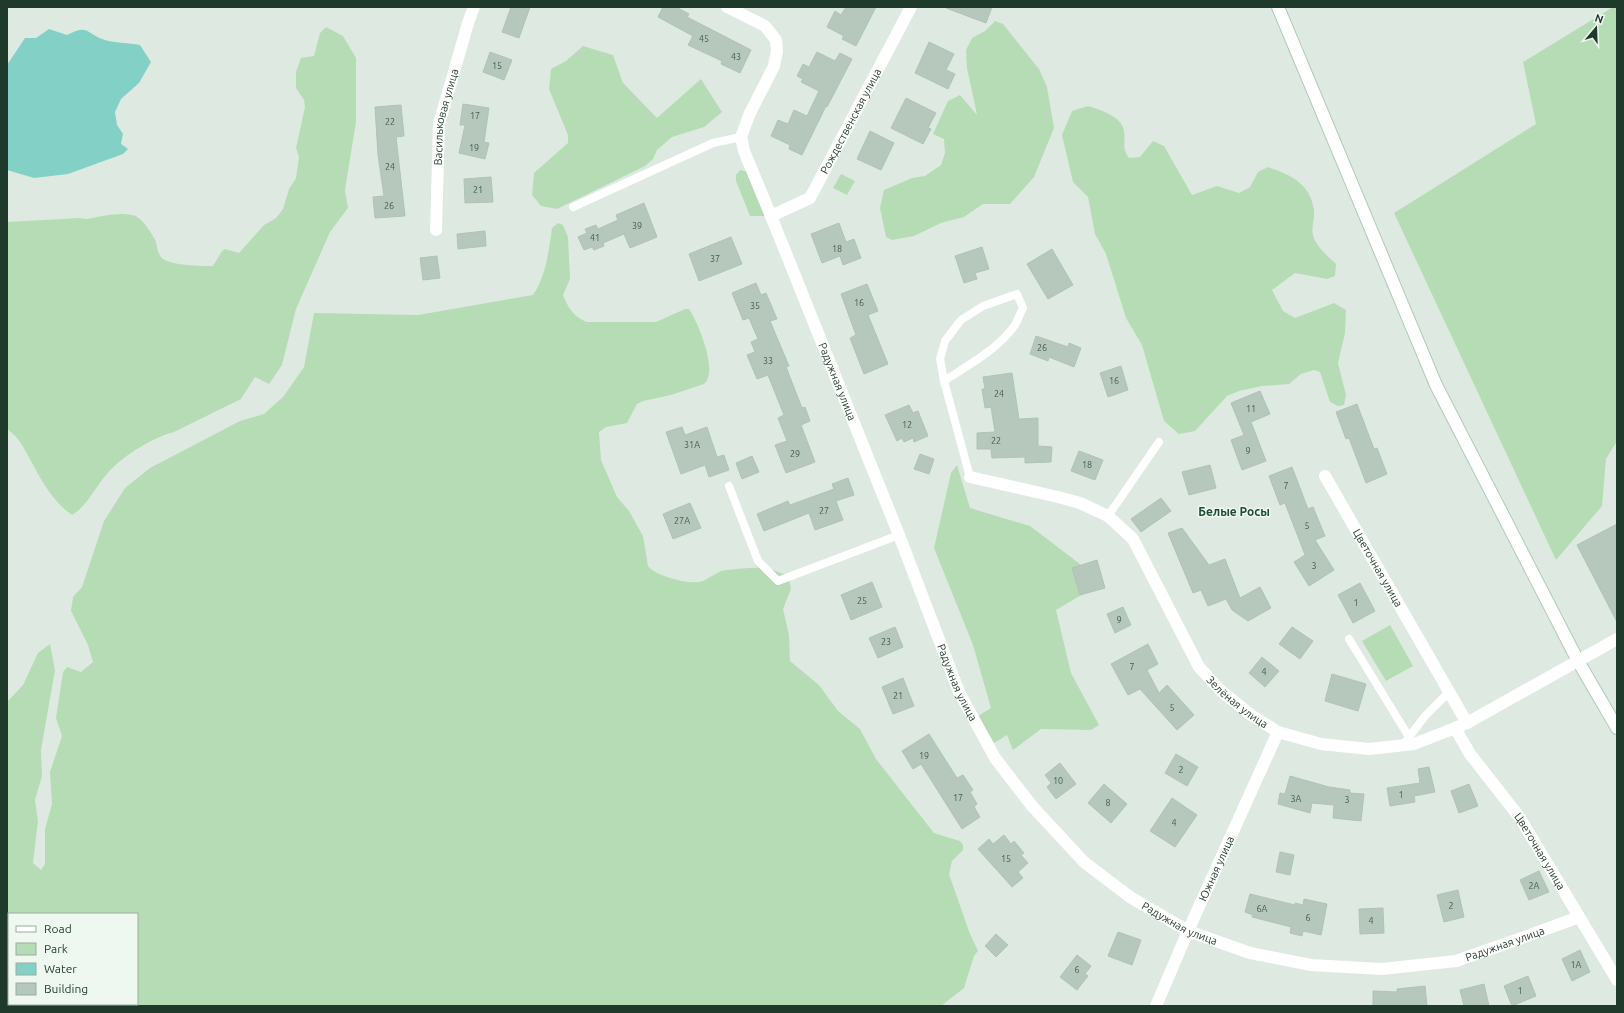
<svg xmlns="http://www.w3.org/2000/svg" width="1624" height="1013" font-family="Ubuntu,sans-serif">
  <style>
    .green { fill: #b6dcb5; fill-rule: evenodd }
    .water { fill: #83d1c6 }
    .building { fill: #b6c7bc; stroke: #b0c3b6 }
    .lines { fill: none; stroke-linecap: round; stroke-linejoin: round }
    .secondary-casing { stroke: #b1cab9; stroke-width: 14 }
    .service { stroke: #fff; stroke-width: 8 }
    .minor { stroke: #fff; stroke-width: 12 }
    .secondary { stroke: #fff; stroke-width: 12 }
    .labels { text-anchor: middle; dominant-baseline: central; stroke-width: 3; stroke-linejoin: round; paint-order: stroke }
    .number-label { font-size: 9px; fill: #455d4e }
    .street-label { font-size: 11px; fill: #1f3a2a; stroke: #eef7f0 }
    .neighbourhood-label { font-size: 12px; font-weight: bold; fill: #1b4c31; stroke: #eef7f0 }
  </style>
  <rect width="100%" height="100%" fill="#deeae1"/>
  <!-- green -->
  <g class="green">
    <path d="M1613,7H1617V441L1606,459L1602,506L1556,560L1394,213L1536,124L1523,62Z"/>
    <path d="M995,21L1003,24L1039,69L1047,87L1054,128L1034,177L1010,204H983L964,217L941,223L914,236L892,240L886,237L880,208L884,190L912,178L925,176L941,165L945,153L944,139L933,134L948,101L960,95L977,115L967,68L966,50L972,38L985,31Z"/>
    <path d="M326,27L343,36L356,58V122L345,190L348,208L330,232L296,309L282,365L269,384L255,377L241,399L174,432C151,438 121,457 106,475C94,489 88,505 72,515C54,503 41,480 31,461C23,447 20,438 7,429V222L79,218L86,219C99,217 125,210 137,217C144,221 150,231 154,238C158,244 156,252 162,258C172,266 201,266 213,266L222,251L225,249L239,253L264,225L276,218L283,209L289,189L296,178L299,157L296,148L305,107L304,100L296,88V72L301,58L314,56L320,33Z"/>
    <path d="M583,46L613,55L623,83L657,118L701,79L722,112L704,127L672,137L657,150L653,159L645,166L557,209L541,206L532,195L534,173L568,143V135L549,89L551,69L566,61Z"/>
    <path d="M1088,106C1100,110 1122,116 1124,131C1126,144 1121,146 1129,158L1140,157L1153,141L1164,146L1192,195L1217,186L1239,193L1250,187L1258,172L1268,167C1291,175 1310,183 1314,210C1315,218 1311,228 1313,235C1316,247 1328,256 1336,264L1335,276L1327,279L1295,273L1272,290L1283,311L1295,318L1334,303L1346,310L1345,333L1338,363L1346,395L1344,405L1338,406L1330,402L1320,372L1314,370L1301,374L1289,384L1262,386L1239,391L1227,396L1195,431L1179,434L1164,421L1142,345L1126,318L1106,254L1095,234L1088,197L1073,182L1062,135L1072,111Z"/>
    <path d="M740,170L748,172L768,216H750L736,181V175Z"/>
    <path d="M841,174L855,181L847,195L833,188Z"/>
    <path d="M558,223L563,225L568,237L570,279L563,295C568,308 574,317 587,322H656L685,309H689C698,322 719,372 704,384L671,395L643,401L637,404L627,423L606,427L599,432L601,460L617,497L629,511L643,536L648,566C655,576 692,586 703,581C712,577 717,571 727,570C739,569 753,567 764,568C772,569 781,573 788,576L791,589L783,609L789,635L790,661L819,685L838,711L860,729L876,759L934,833L960,841L963,845V850L952,861L949,874L970,934L978,951L974,956L964,988L941,1006H7V702L23,685L38,653L50,644L55,670L41,750L42,776L35,800L38,821L33,863L41,870L45,864V829L52,804L50,772L62,736L56,718L63,672L67,667L81,672L93,662L88,645L71,611L73,597L82,587L104,521L125,488L150,468L240,421L264,414L283,397L304,367L314,313L418,315L533,295C546,276 549,250 552,228ZM9,914H137V1004H9Z"/>
    <path d="M957,465L970,508L1030,526L1080,564L1083,594L1056,610L1071,673L1099,725L1091,730L1041,729L1013,750L1007,735L994,743L978,716L991,708L973,645L934,548L951,473Z"/>
    <path d="M1390,625L1413,666L1386,681L1362,641Z"/>
  </g>
  <!-- water -->
  <path class="water" d="M49,29L67,35C89,23 86,34 105,40C115,43 129,43 140,45L151,62L139,83L121,99L115,112L117,125L123,134L121,144L128,149L123,154L68,174L34,178L7,170V65L25,38H36Z"/>
  <!-- building -->
  <g class="building">
    <path d="M511,7H530L519,38L502,32Z"/>
    <path d="M663,7H676L689,14L687,17L751,50L740,73L721,64L722,61L688,45L693,36L658,17Z"/>
    <path d="M846,7H876L856,46L842,39L844,36L827,27L835,11L841,15Z"/>
    <path d="M947,7H992L986,23L946,8Z"/>
    <path d="M929,42L954,54L946,70L955,74L948,89L915,73Z"/>
    <path d="M490,52L512,60L504,80L483,72Z"/>
    <path d="M817,52L835,61L840,53L852,59L827,107L826,106L802,155L789,149L790,145L771,136L778,120L788,124L794,110L807,116L819,91L801,82L803,79L797,76L803,64L809,67Z"/>
    <path d="M906,98L936,113L928,128L931,129L923,144L891,128Z"/>
    <path d="M463,104L489,108L484,142L489,143L485,159L459,153L465,125H460Z"/>
    <path d="M401,105L404,136L396,137L405,216L375,218L373,197L384,196L378,155L375,107Z"/>
    <path d="M870,131L894,143L881,170L857,159Z"/>
    <path d="M491,177L493,202L465,203L464,179Z"/>
    <path d="M644,203L657,237L630,248L624,234L603,243L604,246L594,250L592,247L584,250L578,237L587,233L585,229L596,225L598,229L618,220L616,215Z"/>
    <path d="M839,223L846,242L854,239L861,258L843,265L840,256L822,263L811,234Z"/>
    <path d="M485,231L486,246L458,249L457,234Z"/>
    <path d="M731,237L742,264L699,281L689,254Z"/>
    <path d="M982,247L989,269L975,273L977,279L964,283L955,256Z"/>
    <path d="M1052,249L1073,285L1048,299L1027,264Z"/>
    <path d="M437,256L440,278L423,280L420,258Z"/>
    <path d="M756,283L761,295L766,293L777,319L770,321L789,366L786,367L802,408L805,407L810,421L801,425L815,462L786,473L775,445L787,441L778,418L784,415L768,375L757,379L747,355L755,352L751,342L758,339L749,318L743,320L732,293Z"/>
    <path d="M867,284L878,311L868,315L888,364L864,374L850,338L856,335L841,294Z"/>
    <path d="M1036,336L1068,347L1069,343L1081,348L1074,367L1049,357L1048,361L1030,354Z"/>
    <path d="M1121,366L1128,390L1108,397L1100,373Z"/>
    <path d="M1012,373L1019,419L1038,418V446L1052,447L1051,462L1025,463V457L992,458L991,449H977V433L995,432L991,407L985,408L982,389H985L983,377Z"/>
    <path d="M1260,391L1270,414L1251,422L1266,461L1242,470L1231,440L1244,435L1231,403Z"/>
    <path d="M1357,404L1374,449L1377,448L1387,474L1366,483L1349,438L1346,439L1336,412Z"/>
    <path d="M909,405L913,413L918,411L928,436L914,442L913,438L904,442L902,438L897,441L885,415Z"/>
    <path d="M682,427L685,435L707,427L717,457L724,455L729,470L709,477L705,465L681,474L666,432Z"/>
    <path d="M1079,451L1103,460L1095,480L1071,471Z"/>
    <path d="M920,454L934,459L929,474L914,469Z"/>
    <path d="M752,456L759,472L742,479L736,463Z"/>
    <path d="M1210,465L1216,488L1189,495L1182,472Z"/>
    <path d="M1292,467L1308,509L1313,507L1325,536L1315,540L1334,570L1309,586L1294,562L1305,555L1285,503L1280,505L1269,476Z"/>
    <path d="M848,478L854,495L836,501L843,520L815,530L809,513L764,531L757,514L788,501L790,505L834,489L832,484Z"/>
    <path d="M1161,498L1171,511L1141,532L1131,519Z"/>
    <path d="M690,503L701,528L673,539L663,514Z"/>
    <path d="M1617,524V622L1577,545Z"/>
    <path d="M1182,528L1209,565L1225,559L1240,598L1260,587L1271,608L1248,621L1232,610L1226,599L1208,606L1201,590L1193,593L1168,533Z"/>
    <path d="M1097,560L1105,588L1080,595L1072,568Z"/>
    <path d="M872,582L882,607L851,620L841,595Z"/>
    <path d="M1360,583L1375,611L1353,623L1338,595Z"/>
    <path d="M1123,607L1131,625L1115,633L1107,614Z"/>
    <path d="M895,627L903,647L878,658L869,638Z"/>
    <path d="M1292,627L1313,641L1300,659L1279,644Z"/>
    <path d="M1148,644L1158,664L1147,670L1159,693L1167,685L1194,715L1177,730L1140,689L1128,695L1111,664Z"/>
    <path d="M1262,657L1279,671L1265,687L1249,673Z"/>
    <path d="M1332,674L1366,684L1358,711L1325,701Z"/>
    <path d="M903,678L914,706L893,714L882,687Z"/>
    <path d="M929,734L957,778L963,775L973,790L970,792L977,804L974,807L980,817L962,829L921,764L913,769L902,751Z"/>
    <path d="M1176,754L1198,767L1187,786L1165,773Z"/>
    <path d="M1060,763L1076,784L1056,799L1047,787L1051,783L1045,775Z"/>
    <path d="M1429,767L1435,792L1414,796L1415,802L1390,806L1387,788L1420,783L1418,769Z"/>
    <path d="M1290,776L1329,787L1350,790V793L1364,794L1361,821L1333,818L1334,805L1312,803L1310,813L1278,804L1280,793L1285,794Z"/>
    <path d="M1104,784L1127,804L1111,823L1088,803Z"/>
    <path d="M1469,784L1478,806L1459,813L1451,791Z"/>
    <path d="M1172,798L1197,815L1175,847L1150,831Z"/>
    <path d="M1004,835L1011,844L1014,841L1024,853L1021,855L1028,863L1018,872L1023,878L1012,887L978,849L989,839L993,844Z"/>
    <path d="M1280,852L1294,855L1290,875L1276,872Z"/>
    <path d="M1539,871L1549,892L1529,900L1520,880Z"/>
    <path d="M1458,890L1464,917L1444,922L1437,895Z"/>
    <path d="M1250,894L1295,905V903L1303,905L1304,899L1327,904L1321,935L1303,931L1302,936L1290,933L1291,927L1252,917L1253,915L1245,912Z"/>
    <path d="M1383,908L1384,933L1360,934L1359,909Z"/>
    <path d="M1118,932L1141,940L1132,965L1108,956Z"/>
    <path d="M996,934L1008,945L996,957L985,946Z"/>
    <path d="M1580,950L1590,972L1572,981L1562,959Z"/>
    <path d="M1077,955L1091,966L1085,974L1088,976L1077,990L1060,977Z"/>
    <path d="M1528,976L1536,996L1512,1006L1504,986Z"/>
    <path d="M1484,984L1489,1006H1464L1460,990Z"/>
    <path d="M1425,986L1427,1006H1373V991L1397,992V989Z"/>
  </g>
  <g class="lines">
    <!-- secondary casing -->
    <g class="secondary-casing">
      <path id="secondary" d="M1278,7L1436,385L1578,661L1617,728"/>
    </g>
    <!-- service -->
    <g class="service">
      <path d="M573,207L713,143L741,137"/>
      <path d="M944,381L940,359L945,341L961,320L983,306L1017,294L1023,308C1020,313 1018,320 1015,325C997,350 968,365 944,381L970,477"/>
      <path d="M729,486L758,561L778,581L899,535"/>
      <path d="M1108,516L1159,442"/>
      <path d="M1349,639L1409,737"/>
      <path d="M1406,741L1425,716L1449,692"/>
    </g>
    <!-- minor -->
    <g class="minor">
      <path id="s1" d="M727,7L765,26L776,40L777,51L774,66L750,113L741,137L744,151L771,216L899,535L959,692L995,758L1032,806L1084,862L1130,897L1188,931L1250,953L1311,965L1382,969L1456,961L1519,939L1579,917"/>
      <path id="s2" d="M771,216L810,198L911,7"/>
      <path id="s3" d="M436,230L439,124L468,23L474,7"/>
      <path id="s4" d="M1325,476L1467,723"/>
      <path id="s5" d="M970,477L1058,497L1080,503L1108,516L1133,539L1199,667L1221,691L1251,715L1278,732L1321,744L1369,749L1414,744L1455,728L1467,723L1617,639"/>
      <path id="s6" d="M1455,728L1470,754L1520,818L1617,980"/>
      <path id="s7" d="M1156,1006L1188,931L1278,732"/>
    </g>
    <!-- secondary -->
    <use href="#secondary" class="secondary"/>
  </g>
  <g class="labels">
    <!-- number labels -->
    <g class="number-label">
      <text x="704" y="39">45</text>
      <text x="736" y="57">43</text>
      <text x="497" y="66">15</text>
      <text x="475" y="116">17</text>
      <text x="390" y="122">22</text>
      <text x="474" y="148">19</text>
      <text x="390" y="167">24</text>
      <text x="478" y="190">21</text>
      <text x="389" y="206">26</text>
      <text x="637" y="226">39</text>
      <text x="595" y="238">41</text>
      <text x="837" y="249">18</text>
      <text x="715" y="259">37</text>
      <text x="859" y="303">16</text>
      <text x="755" y="306">35</text>
      <text x="1042" y="348">26</text>
      <text x="768" y="361">33</text>
      <text x="1114" y="381">16</text>
      <text x="999" y="394">24</text>
      <text x="1251" y="409">11</text>
      <text x="907" y="425">12</text>
      <text x="996" y="441">22</text>
      <text x="692" y="445">31А</text>
      <text x="1248" y="451">9</text>
      <text x="795" y="454">29</text>
      <text x="1087" y="465">18</text>
      <text x="1286" y="486">7</text>
      <text x="824" y="511">27</text>
      <text x="682" y="521">27А</text>
      <text x="1307" y="526">5</text>
      <text x="1314" y="566">3</text>
      <text x="862" y="601">25</text>
      <text x="1356" y="603">1</text>
      <text x="1119" y="620">9</text>
      <text x="886" y="642">23</text>
      <text x="1132" y="667">7</text>
      <text x="1264" y="672">4</text>
      <text x="898" y="696">21</text>
      <text x="1172" y="708">5</text>
      <text x="924" y="756">19</text>
      <text x="1181" y="770">2</text>
      <text x="1058" y="781">10</text>
      <text x="1401" y="795">1</text>
      <text x="958" y="798">17</text>
      <text x="1296" y="799">3А</text>
      <text x="1347" y="800">3</text>
      <text x="1108" y="803">8</text>
      <text x="1174" y="823">4</text>
      <text x="1006" y="859">15</text>
      <text x="1534" y="886">2А</text>
      <text x="1451" y="906">2</text>
      <text x="1262" y="909">6А</text>
      <text x="1308" y="918">6</text>
      <text x="1371" y="921">4</text>
      <text x="1576" y="965">1А</text>
      <text x="1077" y="970">6</text>
      <text x="1520" y="991">1</text>
    </g>
    <!-- street labels -->
    <g class="street-label">
      <text stroke="none"><textPath href="#s3" startOffset="114">Васильковая улица</textPath></text>
      <text stroke="none"><textPath href="#s2" startOffset="130">Рождественская улица</textPath></text>
      <text stroke="none"><textPath href="#s1" startOffset="428">Радужная улица</textPath></text>
      <text stroke="none"><textPath href="#s4" startOffset="106">Цветочная улица</textPath></text>
      <text stroke="none"><textPath href="#s1" startOffset="752">Радужная улица</textPath></text>
      <text stroke="none"><textPath href="#s5" startOffset="374">Зелёная улица</textPath></text>
      <text stroke="none"><textPath href="#s6" startOffset="150">Цветочная улица</textPath></text>
      <text stroke="none"><textPath href="#s7" startOffset="150">Южная улица</textPath></text>
      <text stroke="none"><textPath href="#s1" startOffset="1088">Радужная улица</textPath></text>
      <text stroke="none"><textPath href="#s1" startOffset="1424">Радужная улица</textPath></text>
    </g>
    <!-- neighbourhood labels -->
    <g class="neighbourhood-label">
      <text x="1234" y="511">Белые Росы</text>
    </g>
  </g>
  <!-- border -->
  <rect width="1624" height="1013" fill="none" stroke="#1f3a2a" stroke-width="16"/>
  <!-- legend -->
  <rect x="8" y="913" width="130" height="92" fill="#eef7f0" stroke="#9baba1"/>
  <rect x="16" y="926" width="20" height="6" fill="#ffffff" stroke="#9baba1"/>
  <text x="44" y="933" font-size="12" fill="#1f3a2a">Road</text>
  <rect x="16" y="943" width="20" height="12" fill="#b6dcb5" stroke="#9baba1"/>
  <text x="44" y="953" font-size="12" fill="#1f3a2a">Park</text>
  <rect x="16" y="963" width="20" height="12" fill="#83d1c6" stroke="#9baba1"/>
  <text x="44" y="973" font-size="12" fill="#1f3a2a">Water</text>
  <rect x="16" y="983" width="20" height="12" fill="#b6c7bc" stroke="#9baba1"/>
  <text x="44" y="993" font-size="12" fill="#1f3a2a">Building</text>
  <!-- north arrow -->
  <g transform="translate(1596 28) rotate(19)" stroke="#eef7f0" stroke-width="3" paint-order="stroke">
  <path d="M0-3L7 15L0 10L-7 15Z" fill="#1f3a2a"/>
  <text y="-6" font-size="11" font-weight="bold" text-anchor="middle" fill="#1f3a2a">N</text>
  </g>
</svg>
